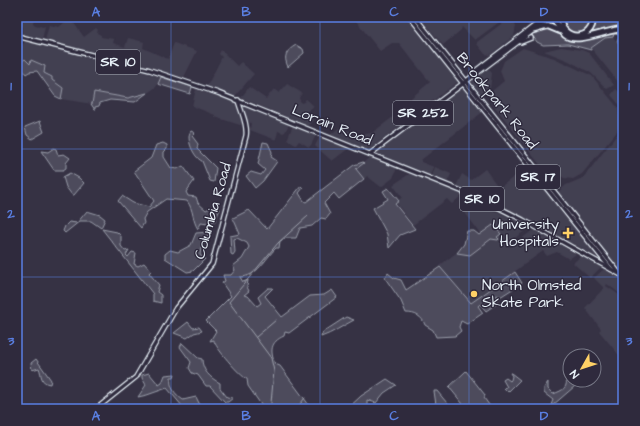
<svg xmlns="http://www.w3.org/2000/svg" width="640" height="426" font-family="'Architects Daughter',sans-serif">
  <style>
    .built { fill: #433f51 }
    .green { fill: #4d4b5c; stroke: #9a9eaa }
    .lines { fill: none; stroke-linecap: round; stroke-linejoin: round }
    .stream { stroke: #a0a4af; stroke-width: 1 }
    .major-casing { stroke: #e8f1f8; stroke-width: 6 }
    .highway-casing { stroke: #e8f1f8; stroke-width: 8 }
    .major { stroke: #2f2a3d; stroke-width: 3.5 }
    .highway { stroke: #2f2a3d; stroke-width: 4.5 }
    .grid { fill: none; stroke: #5a7fe2; stroke-width: 1; stroke-opacity: 0.55 }
    .poi-dot { fill: #ffd166; stroke: #2f2a3d; stroke-width: 1.5 }
    .labels { text-anchor: middle; dominant-baseline: central; stroke-width: 3; stroke-linejoin: round; paint-order: stroke }
    .shield { fill: #2f2a3d; stroke: #b0b5c0; stroke-width: 1 }
    .shield-label { font-size: 14px; font-weight: bold; fill: #e8f1f8 }
    .street-label { font-size: 15px; fill: #e8f1f8; stroke: #2f2a3d }
    .poi-label { font-size: 15px; fill: #e8f1f8; stroke: #2f2a3d; text-anchor: end }
    .neatline { fill: none; stroke: #5a7fe2; stroke-width: 1.5 }
    .grid-label { font-size: 13px; text-anchor: middle; font-weight: bold; fill: #5a7fe2 }
  </style>
  <rect width="100%" height="100%" fill="#363244"/>
  <filter id="ink" filterUnits="userSpaceOnUse"><feTurbulence type="fractalNoise" baseFrequency=".025" numOctaves="2"/><feDisplacementMap in="SourceGraphic" scale="8" xChannelSelector="R" yChannelSelector="G"/><feConvolveMatrix kernelMatrix="1 2 1 2 8 2 1 2 1" color-interpolation-filters="sRGB"/></filter>
  <g filter="url(#ink)">
    <!-- built -->
    <g class="built">
      <path d="M17,17H34L33,23L35,25L43,27L45,26L42,40L21,36L23,27L17,25Z"/>
      <path d="M353,17H408L459,81L370,149H364L330,135L340,127L358,135L372,133L406,107L412,101L411,98L430,82L399,43H392L380,51Z"/>
      <path d="M419,17H506L475,40L462,27L461,30L443,45Z"/>
      <path d="M70,18L84,37L96,28L98,30L97,33L101,35V37L114,39L113,43L125,47L128,38L144,42L143,48L168,59L174,43L197,51L183,79L150,67L45,41L49,25L59,27Z"/>
      <path d="M508,19H510L516,26L514,36L490,55L485,54L477,44V42Z"/>
      <path d="M613,37L623,49V88L591,48L605,38Z"/>
      <path d="M26,41L99,59L161,77L156,87L149,92L144,95L133,96L131,98L94,92L92,104L61,99L62,93L51,80L52,77L44,73L45,66L31,61L30,64L17,54V49Z"/>
      <path d="M561,47L582,50L589,53L614,85L607,89L591,73L569,61L544,51Z"/>
      <path d="M523,48L554,58L592,76L618,108L620,124L616,133L582,174L573,179L564,178L540,165L491,102L489,97L492,91L504,81L500,71L504,61Z"/>
      <path d="M221,50L237,66L241,62L254,74L235,96L207,86L222,57L219,54Z"/>
      <path d="M488,69L492,73L490,89L482,96L471,82Z"/>
      <path d="M287,84L302,93L299,98L301,103L304,102L306,99L314,106L309,110L308,114L314,120L308,126L241,98L249,87L266,99L274,89L279,93Z"/>
      <path d="M461,86L465,87L484,111L421,160V162L434,167L430,175L377,154L378,150Z"/>
      <path d="M196,89L235,102L243,124L240,125L215,117V115L192,106Z"/>
      <path d="M616,89L623,96V109L611,95Z"/>
      <path d="M243,105L289,124L285,132L283,133L278,131L276,140L250,130L251,123L248,122L243,112Z"/>
      <path d="M293,125L316,135L311,145L309,147L299,141L296,145L287,140Z"/>
      <path d="M620,131L623,133V274L617,269L557,193L566,185L583,178Z"/>
      <path d="M320,136L349,148L332,161L315,146Z"/>
      <path d="M370,157L397,168L393,178L381,187L367,176L364,179L356,169Z"/>
      <path d="M435,167L451,174L447,183L432,176Z"/>
      <path d="M527,167L559,205L557,207L596,254L595,256L572,243L570,245L491,201L456,186L462,174L471,180L485,169L499,188Z"/>
      <path d="M409,174L417,175L463,194L452,204L447,199L413,225L396,203L402,197L393,185Z"/>
      <path d="M471,199L530,227L507,244L510,247L532,231H536L576,254L569,259L557,252L547,256L543,251L471,303L439,266L481,234L460,206Z"/>
      <path d="M581,256L601,267L590,278L573,263Z"/>
      <path d="M604,269L623,280V296L607,284L606,286L618,294L623,301V360L599,331L601,329L585,308L604,288L594,278Z"/>
    </g>
    <!-- green -->
    <g class="green">
      <path d="M554,17H561L563,30C576,43 594,35 593,17H612L623,23V28C594,28 571,55 554,17Z"/>
      <path d="M563,17H592V22L586,32L574,35L564,27Z"/>
      <path d="M542,27L556,29L565,37L578,41L614,31L623,32V49L617,41L621,35L614,34L613,37L605,38L591,48V50L568,44L543,45L537,42L532,35Z"/>
      <path d="M296,45L303,49L304,53L288,67C283,56 286,51 296,45Z"/>
      <path d="M25,59L30,64L31,60L45,66L44,73L52,77V80L63,88L61,99L55,96L37,71L29,72L26,74L23,70L17,67V64Z"/>
      <path d="M161,77L192,87L190,94L158,84Z"/>
      <path d="M94,92L128,98L147,93L135,102L110,100L100,103L99,106L95,107V110L91,104H92Z"/>
      <path d="M40,121L44,132L32,139L27,135L25,127Z"/>
      <path d="M191,131L195,133L192,136L198,144L197,149L216,168L214,182L210,181L202,161C194,158 185,138 191,131Z"/>
      <path d="M263,142L268,143L272,152L271,157L277,161L276,163L263,181L255,188L246,176L251,172L261,175L265,170L258,164Z"/>
      <path d="M163,143L167,145V149L164,152V157L171,168L177,169L183,166L194,181L186,192L188,196L196,197L198,203L206,210L214,206L220,209L215,221L208,224L201,223L198,229C192,220 194,210 187,201L166,199L147,212L143,219L144,223L141,228L118,201L122,196L133,203L149,207L154,201L134,171L151,158L156,145Z"/>
      <path d="M54,148L56,149L58,155L64,154L70,158L66,163V168L63,170H54L41,151L48,152Z"/>
      <path d="M363,162L364,163L356,169L364,179L339,199L334,193L324,203L330,214L326,219L321,218L312,226L300,228L296,238H286L280,241L279,248H276C265,259 257,277 240,277L243,282L248,280L247,287L249,291L244,295L248,296L257,306L261,303L258,297L268,288H273L265,296L282,317L310,296L324,295L332,290L337,297L289,333L285,332L284,336C270,342 270,351 275,364L280,366L312,409H264L248,386L247,379C241,377 213,345 214,340L210,341L216,331L206,321L231,296L222,283L225,281L223,275H231L235,270L233,266L242,259L249,247L247,243L237,238L234,239L235,252L233,255L231,254L230,236L240,234L233,218L249,210L267,229L301,186L303,188L299,193L304,201L306,202L354,165Z"/>
      <path d="M70,173L79,178L84,183L74,195H72L66,187L63,177Z"/>
      <path d="M388,188L399,201L395,204L415,229L400,235L389,248L387,234L373,208L388,199L383,191Z"/>
      <path d="M87,211L100,215L105,219L101,228L91,221H80L65,233L63,231L65,226L69,222L77,223Z"/>
      <path d="M493,225L501,234L497,237L499,239L498,240L491,239L470,255L457,253L464,244L467,231H474L479,235Z"/>
      <path d="M102,229L117,232L121,236V246L125,251L129,250L126,255L128,257L132,252L136,253L134,264L138,266L144,263L151,271L149,273L159,285L157,292L161,295V303L153,301V294Z"/>
      <path d="M210,232L201,248L200,255L205,259L193,271L187,272L165,258V254L170,250L178,252L191,245L196,233Z"/>
      <path d="M440,267L471,303L515,272L522,283L500,297L497,295L496,299L498,303L486,311L480,304L478,306L483,313L467,324L461,321L459,327L461,331L455,336L436,337L433,330L425,325C422,316 415,313 406,313L401,301L385,278L388,273L394,278L401,280L406,290Z"/>
      <path d="M346,317L354,320C342,326 333,333 321,337L323,332Z"/>
      <path d="M188,322L193,328L199,327L202,331L194,333L187,338L174,333Z"/>
      <path d="M182,343L198,358L202,359C202,370 210,378 220,383V388L227,397L233,398L228,402H225L210,386H206L198,375L192,373L189,368L191,362L180,347Z"/>
      <path d="M36,359L51,380L50,384C40,383 42,375 39,368L32,370L31,363Z"/>
      <path d="M466,371L485,395L484,398L492,409H467L449,387Z"/>
      <path d="M149,373L159,385L162,383L165,375L175,374L174,377H171C169,387 175,394 183,400L196,397L200,405L204,409L183,407L167,388L147,395L138,397L146,385L142,378V375Z"/>
      <path d="M511,373L520,380L508,392L504,388L507,387L503,380L506,378L510,381L511,380L512,376L510,373Z"/>
      <path d="M570,375V380H582L553,405H551L553,400L544,393V388L548,382V389L553,394C564,390 568,388 566,376Z"/>
      <path d="M387,379L396,385L384,393L376,403L367,400V407L369,409H347L361,396Z"/>
      <path d="M434,391H437L452,409H439L436,405Z"/>
    </g>
    <g class="lines">
      <!-- stream -->
      <g class="stream">
        <path d="M256,337L276,320"/>
        <path d="M271,403L274,371L271,358L229,302L278,243L308,216"/>
        <path d="M296,409L305,398"/>
      </g>
      <!-- major casing -->
      <g class="major-casing">
        <g id="major">
          <path d="M410,17L611,269"/>
          <path d="M415,17L619,273"/>
          <path d="M17,36L150,70L218,93L486,201L523,220L623,276"/>
          <path d="M521,42L531,38"/>
          <path d="M472,76L473,73L546,17"/>
          <path d="M370,154L551,17"/>
          <path d="M96,409L136,377L176,308L212,264L246,136C248,124 241,112 238,100"/>
        </g>
      </g>
      <!-- highway casing -->
      <g class="highway-casing">
        <g id="highway">
          <path d="M552,17C556,23 560,30 565,35C577,45 608,29 623,29"/>
          <path d="M561,17C559,41 594,43 593,17"/>
          <path d="M616,17L623,20"/>
          <path d="M534,30L548,26L560,31"/>
        </g>
      </g>
      <!-- major -->
      <use href="#major" class="major"/>
      <!-- highway -->
      <use href="#highway" class="highway"/>
    </g>
  </g>
  <!-- grid -->
  <path class="grid" d="M171,17V409M320,17V409M469,17V409M17,149H623M17,277H623"/>
  <!-- markers -->
  <g class="poi-dot">
    <path d="M566 227h4v4h4v4h-4v4h-4v-4h-4v-4h4z"/>
    <circle cx="474" cy="294" r="4"/>
  </g>
  <g class="labels">
    <!-- shield labels -->
    <g class="shield">
      <rect x="96" y="50" width="44" height="24" rx="3"/>
      <rect x="393" y="101" width="60" height="24" rx="3"/>
      <rect x="516" y="165" width="44" height="24" rx="3"/>
      <rect x="460" y="187" width="44" height="24" rx="3"/>
    </g>
    <g class="shield-label">
      <text x="118" y="62">SR 10</text>
      <text x="423" y="113">SR 252</text>
      <text x="538" y="177">SR 17</text>
      <text x="482" y="199">SR 10</text>
    </g>
    <!-- street labels -->
    <g class="street-label">
      <text transform="translate(497 101) rotate(51)">Brookpark Road</text>
      <text transform="translate(332 125) rotate(22)">Lorain Road</text>
      <text transform="translate(213 211) rotate(-74)">Columbia Road</text>
    </g>
    <!-- poi labels -->
    <g class="poi-label">
      <text x="559" y="224">University<tspan x="559" dy="17">Hospitals</tspan></text>
      <text x="482" y="285" text-anchor="start">North Olmsted<tspan x="482" dy="17">Skate Park</tspan></text>
    </g>
  </g>
  <!-- margin -->
  <rect width="640" height="426" fill="none" stroke="#2f2a3d" stroke-width="44"/>
  <!-- north arrow -->
  <g transform="translate(582 368) rotate(231)"><circle r="19" fill="#2f2a3d" stroke="#797a88"/>
  <path d="M0-3L7 15L0 10L-7 15Z" fill="#ffd166"/>
  <text y="-6" font-size="11" font-weight="bold" text-anchor="middle" fill="#e8f1f8">N</text>
  </g>
  <rect x="22" y="22" width="596" height="382" class="neatline"/>
  <g class="grid-label">
    <text x="96" y="16">A</text>
    <text x="246" y="16">B</text>
    <text x="394" y="16">C</text>
    <text x="544" y="16">D</text>
    <text x="11" y="90">1</text>
    <text x="629" y="90">1</text>
    <text x="11" y="218">2</text>
    <text x="629" y="218">2</text>
    <text x="11" y="345">3</text>
    <text x="629" y="345">3</text>
    <text x="96" y="420">A</text>
    <text x="246" y="420">B</text>
    <text x="394" y="420">C</text>
    <text x="544" y="420">D</text>
  </g>
</svg>
